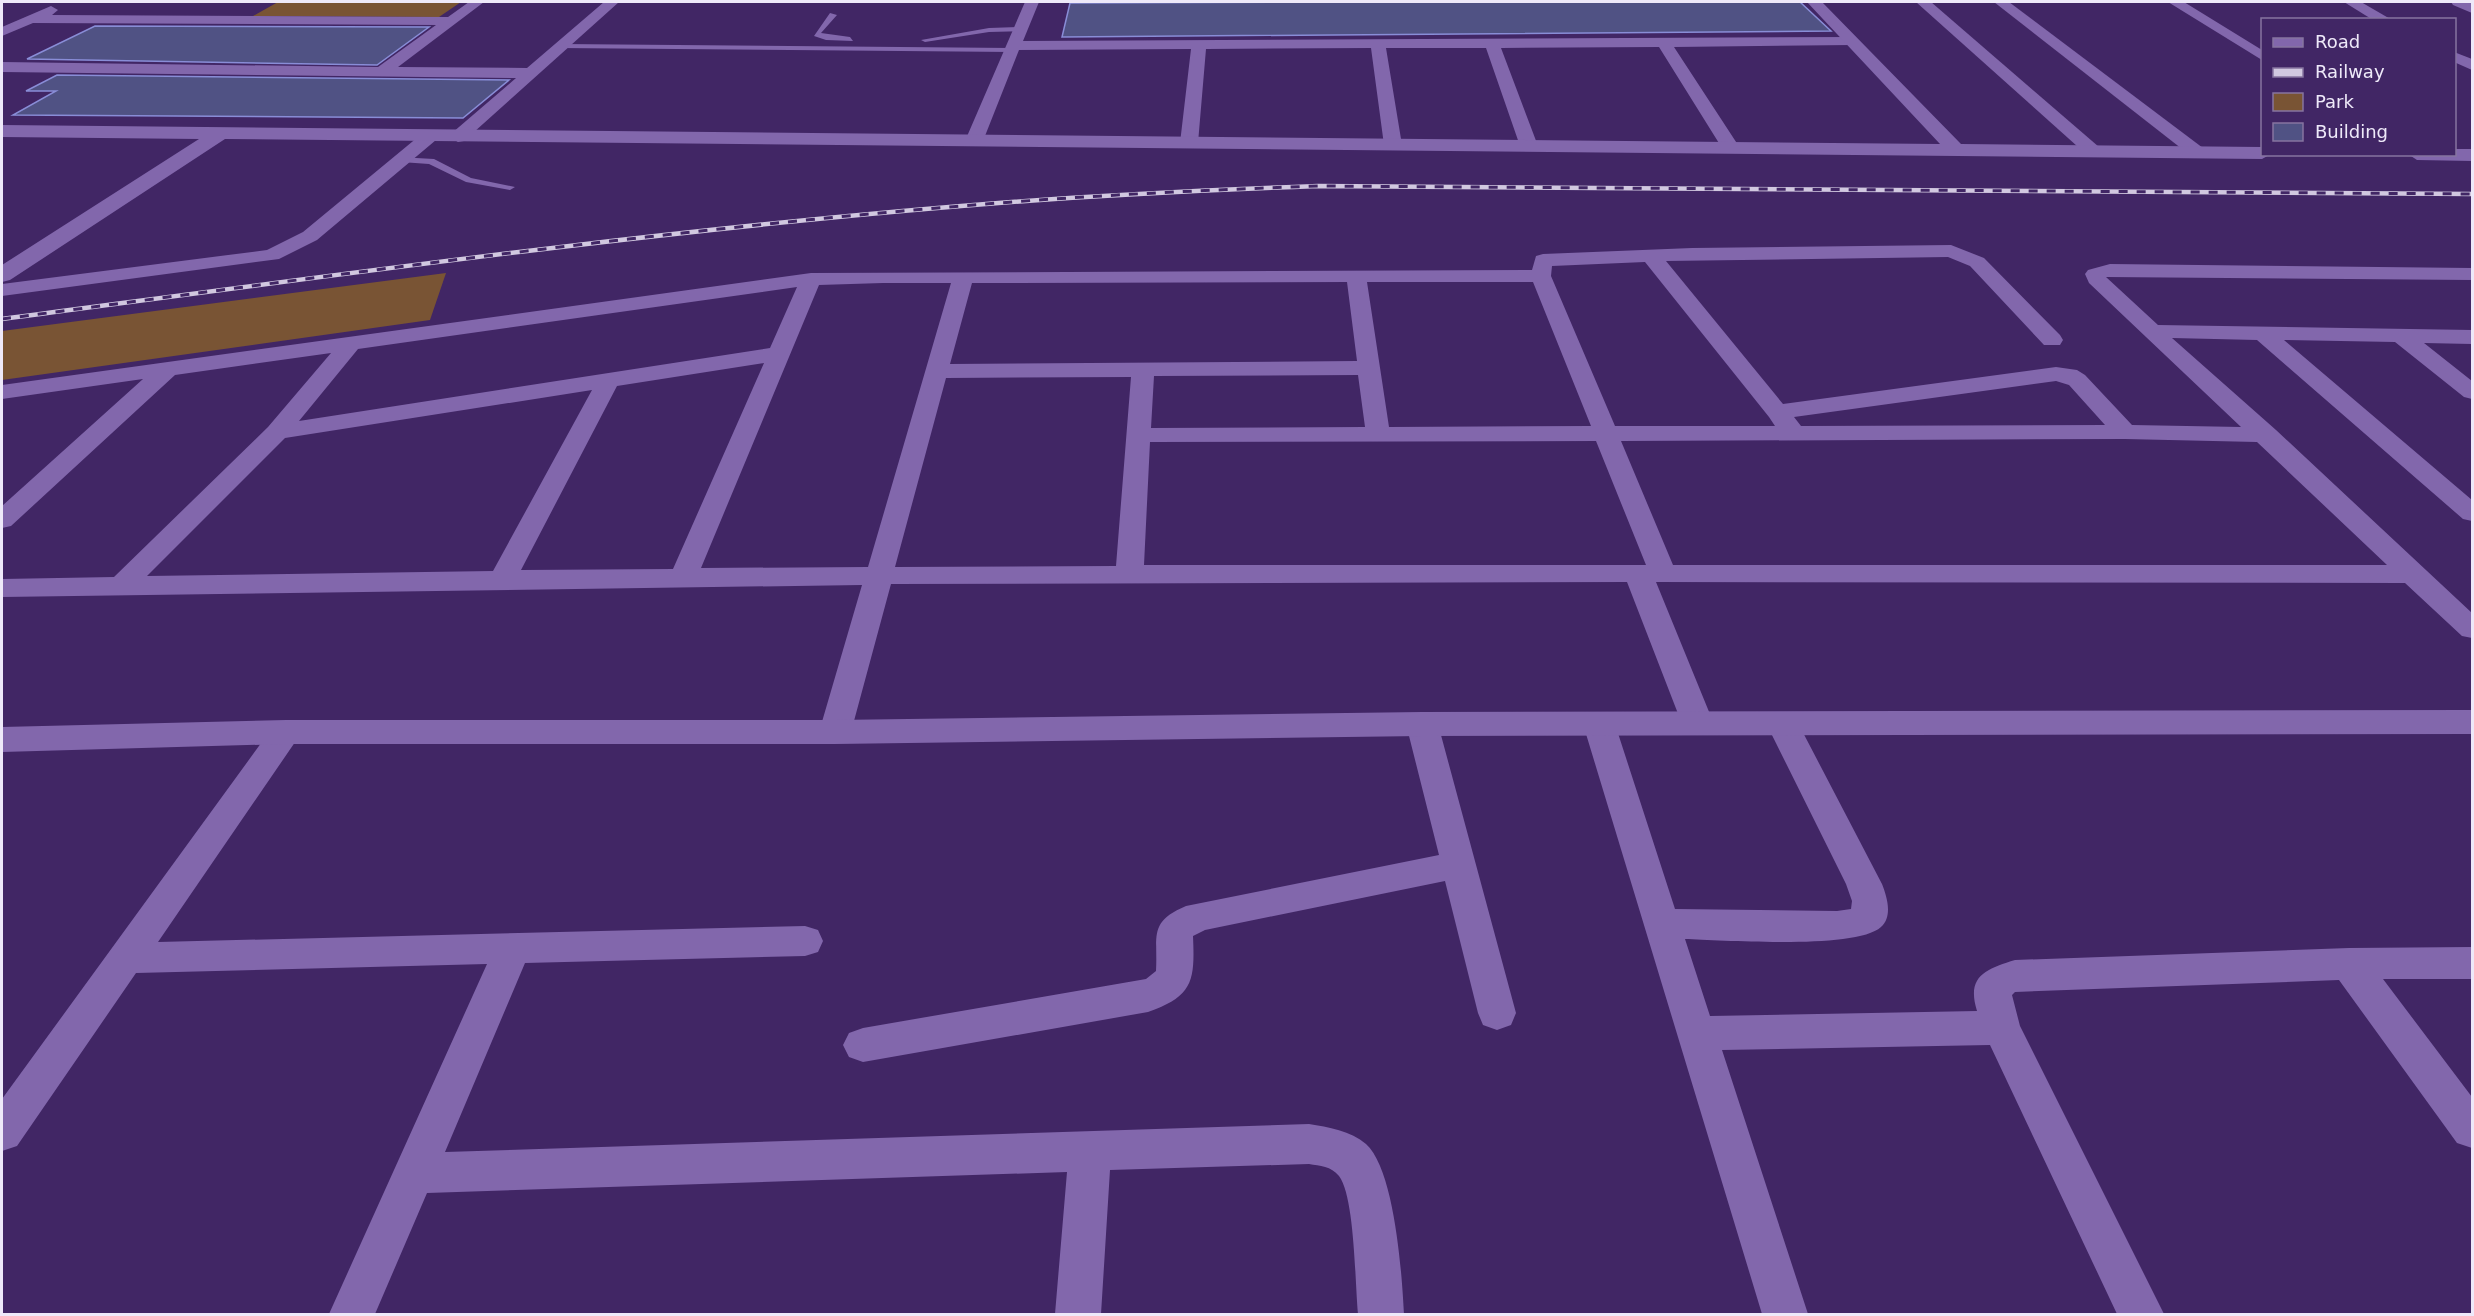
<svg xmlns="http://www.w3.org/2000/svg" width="2474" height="1316" font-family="'DejaVu Sans',sans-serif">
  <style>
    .green { fill: #795434 }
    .building { fill: #505284; stroke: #898dd7; stroke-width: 1.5 }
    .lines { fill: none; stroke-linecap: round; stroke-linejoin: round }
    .service { fill: #8267ac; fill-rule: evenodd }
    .minor { fill: #8267ac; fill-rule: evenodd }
    .tertiary { fill: #8267ac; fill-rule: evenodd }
    .rail-casing { stroke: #d1c8e0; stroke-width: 4.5 }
    .rail { stroke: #412665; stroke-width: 3; stroke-dasharray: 9; stroke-linecap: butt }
  </style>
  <rect width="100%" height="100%" fill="#412665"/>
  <!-- green -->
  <g class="green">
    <path d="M278,2H461L439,17L253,16Z"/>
    <path d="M446,273L430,320L2,380V331Z"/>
  </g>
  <!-- building -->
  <g class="building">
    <path d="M1314,2H1800L1831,31L1062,37L1070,3Z"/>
    <path d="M95,26L429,27L377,65L27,59Z"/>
    <path d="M57,75L509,80L463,118L13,115L56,91H26Z"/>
  </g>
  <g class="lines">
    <!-- service -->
    <g class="service">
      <path d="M830,13L837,15L821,33L850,37L853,41L826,40L814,36Z"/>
      <path d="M1020,27L1023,31L989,32L925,42L921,40L989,28Z"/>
      <path d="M561,44L1012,48L1016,50L1012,52L558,48Z"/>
      <path d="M398,157L434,159L471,178L515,187L510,190L466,182L429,164L401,162L398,161Z"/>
    </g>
    <!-- minor -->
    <g class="minor">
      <path d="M469,2H484L398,67L527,68L604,2H619L464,141L458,142L449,137L452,133L516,78L2,72V62L378,67L436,25L33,23L2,36V27L51,6L58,10L52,15L448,17Z"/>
      <path d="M1025,2H1039L1023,41L1852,37L1859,41L1852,45L1674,47L1740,148L1731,153L1722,148L1659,47L1501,48L1538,146L1529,151L1520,146L1486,48H1386L1402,145L1393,150L1384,145L1371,48L1206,49L1198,143L1189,148L1180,143L1191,49L1019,50L983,141L980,145H968L965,141Z"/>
      <path d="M1916,2H1931L2099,147L2102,151L2099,155H2087Z"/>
      <path d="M1994,2H2009L2203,148L2206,152L2203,156H2191Z"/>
      <path d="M2168,2H2184L2262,50V60Z"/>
      <path d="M2344,2H2361L2392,20H2373Z"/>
      <path d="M2454,52L2472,59V70L2454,62Z"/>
      <path d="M430,131L439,136L436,140L317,240L279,259L2,296V284L267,250L303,232L424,132Z"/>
      <path d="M1951,245L1984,258L2060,335L2063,340L2060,345H2044L1970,266L1948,257L1666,261L1783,404L2056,367L2077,370L2085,375L2132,425L2241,427L2089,283L2085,274L2088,270L2110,264L2472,268V280L2106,277L2158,325L2472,330V344L2424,343L2472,381V399L2464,397L2395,342L2284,340L2472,500V521L2463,519L2257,340L2172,338L2276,430L2472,613V638L2462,636L2405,583L1656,582L1714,724L1709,732L1698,735L1687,732L1682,724L1627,582L891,584L851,732L846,740L835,743L824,740L819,732L862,585L2,597V579L114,577L268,427L331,353L175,375L11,526L2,528V506L143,379L2,399V385L811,273L1532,270L1536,256L1543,254L1692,248ZM1645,262L1769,417L1775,426H1615L1551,276L1552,266ZM1347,282L1357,361L950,364L972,283ZM1367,282H1533L1591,426L1389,427ZM883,283H951L868,567L701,568L819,285ZM797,287L770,348L299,421L358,349ZM764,363L673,569L521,570L617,386ZM1358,375L1365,427L1151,428L1154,376ZM1131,377L1116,566L895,567L946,378ZM2056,381L2069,385L2105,425L1801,426L1794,417ZM592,390L493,571L147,576L285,438ZM2125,439L2257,442L2387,565H1673L1621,441ZM1596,441L1646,565H1144L1150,442Z"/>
      <path d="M1782,712L1793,715L1798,723L1882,884C1887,897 1893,916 1881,927C1856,950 1723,940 1685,939L1710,1016L1977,1011C1966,976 1986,969 2015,960L2349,948L2472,947V979H2383L2472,1097V1148L2457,1143L2339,980L2015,992L2012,995L2020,1026L2164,1314H2117L1990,1045L1722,1050L1808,1314H1762L1583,724L1588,716L1599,713L1610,716L1615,724L1675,909L1837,911L1851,909L1852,901L1846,884L1766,723L1771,715Z"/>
      <path d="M1422,713L1433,716L1438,724L1516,1013L1511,1025L1497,1030L1483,1025L1478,1013L1445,881L1205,930L1193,936C1195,981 1193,996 1148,1012L863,1062L849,1057L843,1045L849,1033L863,1028L1146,979L1156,971C1158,936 1148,922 1186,906L1439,855L1406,724L1411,716Z"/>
      <path d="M286,721L297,724L302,732L158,942L805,926L818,930L823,941L818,952L805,956L525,963L445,1152L1309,1124C1328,1127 1351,1131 1366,1144C1395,1170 1402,1276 1404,1314H1358C1355,1285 1355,1197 1339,1176C1331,1166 1320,1166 1309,1164L1110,1170L1101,1314H1055L1067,1172L427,1193L375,1314H329L487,964L136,973L17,1146L2,1151V1099L275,724Z"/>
    </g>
    <!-- tertiary -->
    <g class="tertiary">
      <path d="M1807,2H1822L1961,144L2262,147V154H2271L2262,159L225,139L10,280L2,282V265L199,139L2,137V125L1940,144Z"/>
      <path d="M2451,2L2472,3V13L2453,5Z"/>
      <path d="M2454,149H2472V161L2417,160L2408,154H2454Z"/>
      <path d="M2472,710V734L1422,736L835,744H286L2,752V727L286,720H835L1422,712Z"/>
    </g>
    <!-- rail casing -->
    <g class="rail-casing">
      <path id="rail" d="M2,319C329,276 657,230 986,204C1097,195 1207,190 1318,186L2472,194"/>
    </g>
    <!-- rail -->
    <use href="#rail" class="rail"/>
  </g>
  <!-- border -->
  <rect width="2474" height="1316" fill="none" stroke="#eee9f9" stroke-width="6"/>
  <!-- legend -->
  <rect x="2261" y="18" width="195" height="138" fill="#412665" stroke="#8674a0" stroke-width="1.5"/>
  <rect x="2273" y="38" width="30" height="9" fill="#8267ac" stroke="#8674a0" stroke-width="1.5"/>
  <text x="2315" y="48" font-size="18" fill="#eee9f9">Road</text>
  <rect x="2273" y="68" width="30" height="9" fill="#d1c8e0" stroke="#8674a0" stroke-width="1.5"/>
  <text x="2315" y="78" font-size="18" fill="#eee9f9">Railway</text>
  <rect x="2273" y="93" width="30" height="18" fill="#795434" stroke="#8674a0" stroke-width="1.5"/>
  <text x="2315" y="108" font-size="18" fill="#eee9f9">Park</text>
  <rect x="2273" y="123" width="30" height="18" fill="#505284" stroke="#8674a0" stroke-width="1.5"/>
  <text x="2315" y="138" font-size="18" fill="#eee9f9">Building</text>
</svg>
